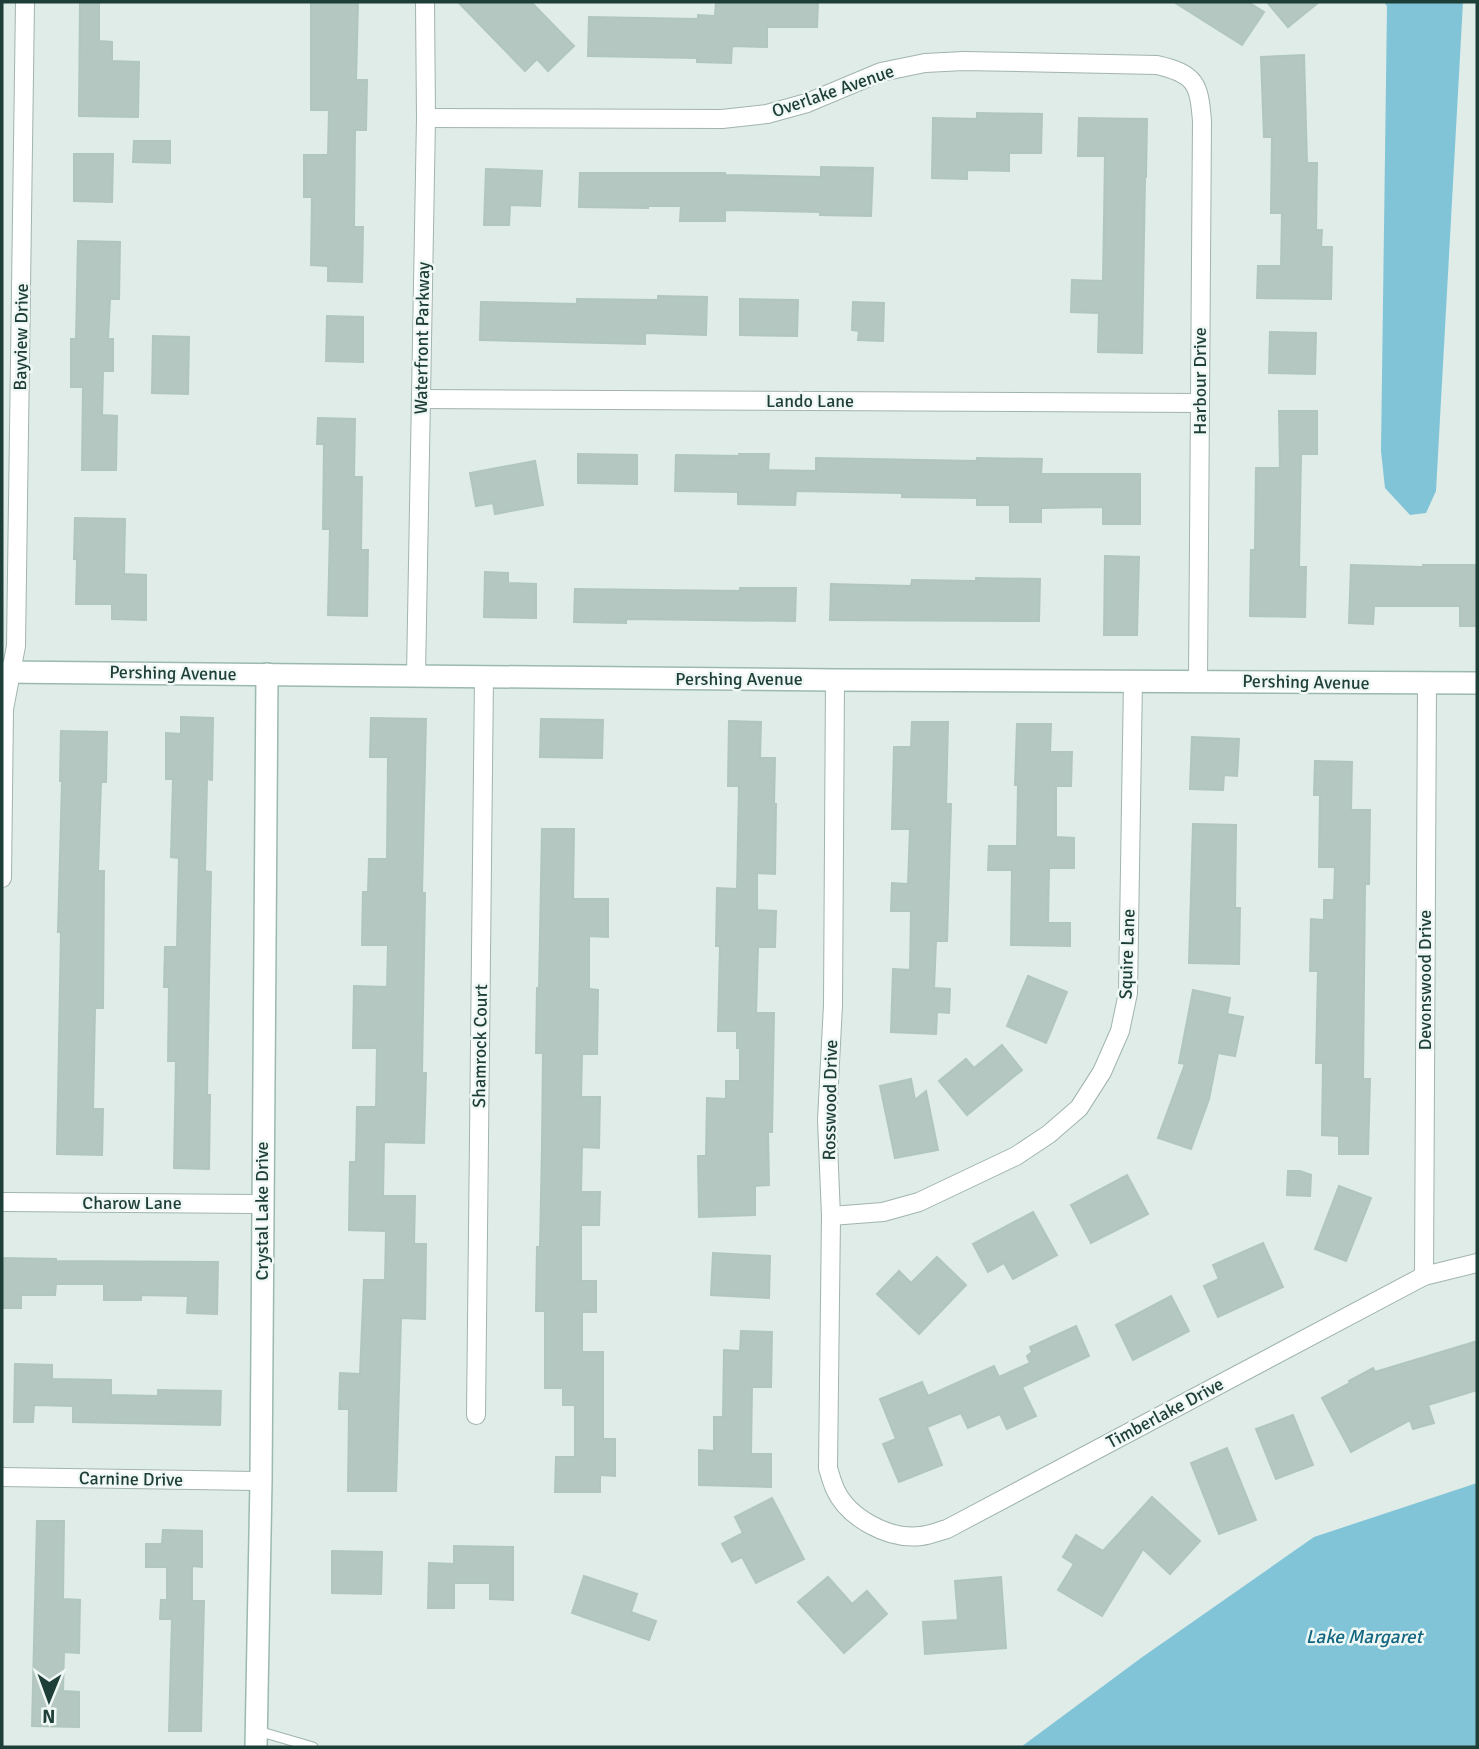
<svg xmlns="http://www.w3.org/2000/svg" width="1479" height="1749" font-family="Signika,sans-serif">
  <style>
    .water { fill: #81c4d8 }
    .building { fill: #b4c7c1; stroke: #b1c6bf; stroke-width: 2 }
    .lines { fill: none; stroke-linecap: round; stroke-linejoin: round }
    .lane-casing { stroke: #a1b4af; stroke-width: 11 }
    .street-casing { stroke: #a1b4af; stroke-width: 20 }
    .secondary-casing { stroke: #9cb9b1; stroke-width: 24 }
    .lane { stroke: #fff; stroke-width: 9 }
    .street { stroke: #fff; stroke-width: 18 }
    .secondary { stroke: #fff; stroke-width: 21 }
    .labels { text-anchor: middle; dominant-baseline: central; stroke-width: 5; stroke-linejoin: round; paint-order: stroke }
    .street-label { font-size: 18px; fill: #1e3e38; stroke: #f0f8f5 }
    .water-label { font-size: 19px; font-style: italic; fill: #126680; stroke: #f0f8f5 }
  </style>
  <rect width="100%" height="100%" fill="#dfece7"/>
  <!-- water -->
  <g class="water">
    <path d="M1384,2H1463L1436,491L1426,513L1410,515L1385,488L1381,451L1387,6Z"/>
    <path d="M1477,1483V1747H1021L1141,1658L1314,1537Z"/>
  </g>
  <!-- building -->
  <g class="building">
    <path d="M80,2H99V41L112,42V61L139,62L138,117L79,116Z"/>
    <path d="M311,2H358L356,80H367L366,130H355L354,227H363L362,282L328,281V266L311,265L312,197H304V155H328L329,110H311Z"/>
    <path d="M458,2H531L574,46L548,71L537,59L525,71Z"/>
    <path d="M716,2H818L817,27H767V47L732,46L731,63L697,62V58L588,56L589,17L698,19V15L715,16Z"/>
    <path d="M1174,2H1248L1264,12L1242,45Z"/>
    <path d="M1267,2H1319L1288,27Z"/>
    <path d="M1304,55L1307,163H1317L1316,230H1322L1321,247H1332L1331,299L1257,298L1258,266H1281L1282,213H1271L1272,137H1264L1261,57Z"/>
    <path d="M977,113L1042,114L1041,153H1009V171L967,170V179L932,178L933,118L977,119Z"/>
    <path d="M1079,118L1147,119L1146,177H1145L1142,353L1098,352L1099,313L1071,312L1072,280L1103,281L1105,156H1078Z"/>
    <path d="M134,141H170V163L133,162Z"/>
    <path d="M74,154H113L112,202L74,201Z"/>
    <path d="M821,167L873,168L871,216L820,215V212L725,210V221H680L681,206H648V208L579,207L580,173H725V175L821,177Z"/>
    <path d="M486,169L542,171L540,206L510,205L509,225H484Z"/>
    <path d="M78,241L120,242L119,299H110L108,339H113V371H103L102,415L117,416L116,470H82L83,387H71V339H76Z"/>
    <path d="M658,296L707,297L706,335L645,333V344L480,340L481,302L577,304V299L658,300Z"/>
    <path d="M740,299L798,300L797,336L740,335Z"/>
    <path d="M853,302L884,303L883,341L858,340L859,331L852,330Z"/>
    <path d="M327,316L363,317V362L326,361Z"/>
    <path d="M1270,332L1316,333L1315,374L1269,373Z"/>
    <path d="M153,336L189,337L188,394L152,393Z"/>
    <path d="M1279,411H1317V454H1301L1299,567H1306L1305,617L1250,616L1251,550H1255L1256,468H1280Z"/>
    <path d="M318,418L355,419L354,477H362L361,550H368L367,616L328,615L330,529H323L324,444H317Z"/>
    <path d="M578,454L637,455V484L578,483Z"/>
    <path d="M739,454H769L768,470L816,471V458L977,461V458L1042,459L1041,474H1140V524H1103V507L1041,508V522H1010V505H977V498L902,497V493L796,491L795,505L738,504V492L675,491L676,455L739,456Z"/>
    <path d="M535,461L543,505L495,514L493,503L476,506L470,473Z"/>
    <path d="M75,518L125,519L124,574L146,575V620L112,619V604H76L77,559H74Z"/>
    <path d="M1105,556L1139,557L1137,635H1104Z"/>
    <path d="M1351,565L1423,567V565H1475L1477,626H1460V606H1374L1373,624L1349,623Z"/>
    <path d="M485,572L508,573V583L536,584V618L484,617Z"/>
    <path d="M976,578L1040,579L1039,621L830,620L831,584L911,586L912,580L976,581Z"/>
    <path d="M740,588H796L795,621L626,619V623L574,622L575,589L740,591Z"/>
    <path d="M181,717L213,718L212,780L207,779L205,871L211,872L207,1095H210L209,1169L174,1168L176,1061H168L169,987H164L165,947H177L179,858L171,857L173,779H166V733L181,734Z"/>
    <path d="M371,718L426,719L422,893H425L422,1073H426L424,1143L384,1142L383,1196H415L414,1244H426L425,1319L401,1318L396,1491H348L349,1409H339L340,1373L360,1374L364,1280H385L386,1231L349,1230L350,1162H356L357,1107H376L377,1048H353L354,986L387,987L388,945H362L363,892H368L369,859H387L388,757H370Z"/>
    <path d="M541,719L603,720L602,758L540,757Z"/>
    <path d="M729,721L761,722L760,758H775L774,804H776L775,874L757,873V910L776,911L775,947H758L756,1013H774L772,1132H768L769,1185L755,1186V1215L699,1217L698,1156H706L707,1098L726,1099V1081H740V1048H737V1031H718L720,946H716L717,888L737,889L739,786H728Z"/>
    <path d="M912,722H948L946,804H951L947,941H936L934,988L950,989L949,1013L937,1012L936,1034L891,1032L893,969L910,970L911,911H891L892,883L908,884L910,829H892L894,747H911Z"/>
    <path d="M1017,724H1051L1050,752H1072L1071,786H1056V837L1074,838V868H1049L1048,923H1070V946L1011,945L1012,870H988L989,846H1017L1018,785H1015Z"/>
    <path d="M61,731L107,732L106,782H101L98,871H104L103,1008H95L93,1109H103L102,1155L57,1154L61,932H58L62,781H60Z"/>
    <path d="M1192,737L1239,739L1237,776L1224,775L1223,790L1190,789Z"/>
    <path d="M1315,761L1352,762L1351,810H1370L1369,884H1365L1363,1079H1370L1368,1154H1339V1136L1322,1135L1323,1063H1316L1318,971H1310L1311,919L1324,920V900H1334L1335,867H1319L1320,795H1314Z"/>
    <path d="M1193,824L1236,825L1235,908H1240L1239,964L1189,963Z"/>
    <path d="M542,829H574L573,899H608V937L589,936V989L598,990L597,1054H582L581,1097H600L599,1148L582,1147L581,1192H600L599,1225H581V1281H596V1312H582V1352H603V1439H615V1476L600,1475V1492H555L556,1457H575V1405H563V1388H545V1311H536L537,1247H540L542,1146L543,1053H536L537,988H539Z"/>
    <path d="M1028,976L1067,992L1046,1043L1007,1026Z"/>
    <path d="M1193,990L1230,998L1227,1014L1243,1017L1235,1056L1218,1053L1209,1099L1191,1149L1158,1138L1185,1064L1179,1063Z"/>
    <path d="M1002,1045L1022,1070L967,1115L939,1081L966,1059L974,1068Z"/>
    <path d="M911,1079L915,1100L926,1091L938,1150L895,1158L880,1086Z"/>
    <path d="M1288,1171H1300L1311,1175L1310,1196L1287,1195Z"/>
    <path d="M1127,1175L1148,1214L1091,1243L1071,1205Z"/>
    <path d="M1339,1186L1371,1198L1346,1261L1315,1249Z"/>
    <path d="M1033,1212L1057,1255L1013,1279L1004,1263L988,1272L973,1244Z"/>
    <path d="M1263,1243L1283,1287L1218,1317L1204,1286L1219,1279L1213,1265Z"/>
    <path d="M713,1253L770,1256L769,1298L711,1295Z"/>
    <path d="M937,1257L966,1285L919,1334L877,1294L899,1271L911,1283Z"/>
    <path d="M2,1258L56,1259V1261L218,1262L217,1314L187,1313L188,1296L141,1295V1300H104V1284H56L55,1295H21V1308H2Z"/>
    <path d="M1171,1296L1189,1331L1133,1360L1116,1325Z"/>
    <path d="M1076,1326L1089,1356L1022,1387L1036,1416L1007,1429L1000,1414L968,1428L961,1413L927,1427L942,1465L899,1482L883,1444L896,1439L880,1399L922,1382L928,1396L994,1366L999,1377L1030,1363L1027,1356L1032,1352L1030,1347Z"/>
    <path d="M741,1331L772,1332L771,1387H752L751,1454H771V1487L699,1485V1450L714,1451V1417H723L724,1350L740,1351Z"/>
    <path d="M1477,1341V1390L1428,1405L1434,1423L1413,1429L1410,1420L1351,1452L1322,1398L1350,1383L1349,1381L1373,1368L1375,1372Z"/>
    <path d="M15,1364L52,1365V1379L111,1380V1395L158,1396V1390L221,1391L220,1425L73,1422V1406L34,1405L33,1422H14Z"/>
    <path d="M1293,1415L1313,1465L1276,1479L1256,1429Z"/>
    <path d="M1227,1448L1256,1520L1219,1534L1191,1463Z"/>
    <path d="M1152,1497L1200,1541L1170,1574L1143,1549L1102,1616L1058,1590L1074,1564L1063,1557L1076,1535L1103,1551Z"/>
    <path d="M772,1498L804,1559L756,1583L742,1557L732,1562L722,1544L743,1533L735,1517Z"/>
    <path d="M37,1521H64L63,1599L80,1600L79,1653L64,1652L63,1691L79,1692V1727L32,1726Z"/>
    <path d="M163,1530L202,1531V1567L192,1566V1601H204L201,1731H169L172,1619H160L161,1600H167V1567H146V1544H162Z"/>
    <path d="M454,1546L513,1547V1600L490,1599V1583H454V1608H428L429,1563L454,1564Z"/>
    <path d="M332,1551L382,1552L381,1594L332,1593Z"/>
    <path d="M584,1576L637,1594L631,1612L656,1621L649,1640L572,1613Z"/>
    <path d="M828,1577L852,1604L867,1591L887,1614L844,1653L798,1602Z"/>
    <path d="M1001,1577L1006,1648L925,1654L923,1622L958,1620L955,1581Z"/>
  </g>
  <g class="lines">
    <!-- lane casing -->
    <g class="lane-casing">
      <path id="lane" d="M258,1731L313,1747"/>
    </g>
    <!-- street casing -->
    <g class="street-casing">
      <g id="street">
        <path d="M426,118L722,119L767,114L807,103L881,72L925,63L964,61L1157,65C1196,74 1199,84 1202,121L1198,681"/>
        <path d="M421,399L1199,403"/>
        <path d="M416,675L426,118L425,2"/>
        <path d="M835,680L833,1005L827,1120L831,1216L828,1468C830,1475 832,1482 835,1489C848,1518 889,1540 921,1536C930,1535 939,1531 947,1529L1424,1276L1477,1263"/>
        <path d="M2,878L4,709L16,646L25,2"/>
        <path d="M2,1202L262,1204"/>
        <path d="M831,1216L883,1212L919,1202L1016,1156L1049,1134L1079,1108L1102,1072L1120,1031L1128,993L1133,680"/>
        <path d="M1424,1276L1427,683"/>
        <path d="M476,1415L484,677"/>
        <path d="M2,1477L261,1481"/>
      </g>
    </g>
    <!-- secondary casing -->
    <g class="secondary-casing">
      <g id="secondary">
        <path d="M2,672L835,680L1477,683"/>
        <path d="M256,1747L261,1481L267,674"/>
      </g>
    </g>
    <!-- lane -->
    <use href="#lane" class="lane"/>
    <!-- street -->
    <use href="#street" class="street"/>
    <!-- secondary -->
    <use href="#secondary" class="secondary"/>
  </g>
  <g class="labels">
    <!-- street labels -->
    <g class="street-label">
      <text transform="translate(833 91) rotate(-19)">Overlake Avenue</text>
      <text transform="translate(21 337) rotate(-89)">Bayview Drive</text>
      <text transform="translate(422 338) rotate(-89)">Waterfront Parkway</text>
      <text transform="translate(1200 381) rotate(-90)">Harbour Drive</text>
      <text x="810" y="401">Lando Lane</text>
      <text transform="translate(173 673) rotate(1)">Pershing Avenue</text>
      <text x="739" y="679">Pershing Avenue</text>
      <text transform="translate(1306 682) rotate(1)">Pershing Avenue</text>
      <text transform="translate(1127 954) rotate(-88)">Squire Lane</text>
      <text transform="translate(1425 980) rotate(-90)">Devonswood Drive</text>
      <text transform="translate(480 1046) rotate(-89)">Shamrock Court</text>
      <text transform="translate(830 1100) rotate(-89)">Rosswood Drive</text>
      <text x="132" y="1203">Charow Lane</text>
      <text transform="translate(262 1211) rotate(-90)">Crystal Lake Drive</text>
      <text transform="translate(1165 1413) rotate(-28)">Timberlake Drive</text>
      <text transform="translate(131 1479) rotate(1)">Carnine Drive</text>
    </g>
    <!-- water labels -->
    <g class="water-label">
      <text x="1364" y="1637">Lake Margaret</text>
    </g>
  </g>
  <!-- border -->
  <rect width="1479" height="1749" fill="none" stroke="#1e3e38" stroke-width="7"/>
  <!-- north arrow -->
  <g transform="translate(49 1700) rotate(181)" stroke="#f0f8f5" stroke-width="5" paint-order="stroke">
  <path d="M0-5L12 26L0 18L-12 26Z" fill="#1e3e38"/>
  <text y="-10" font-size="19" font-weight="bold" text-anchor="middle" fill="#1e3e38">N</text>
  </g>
</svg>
